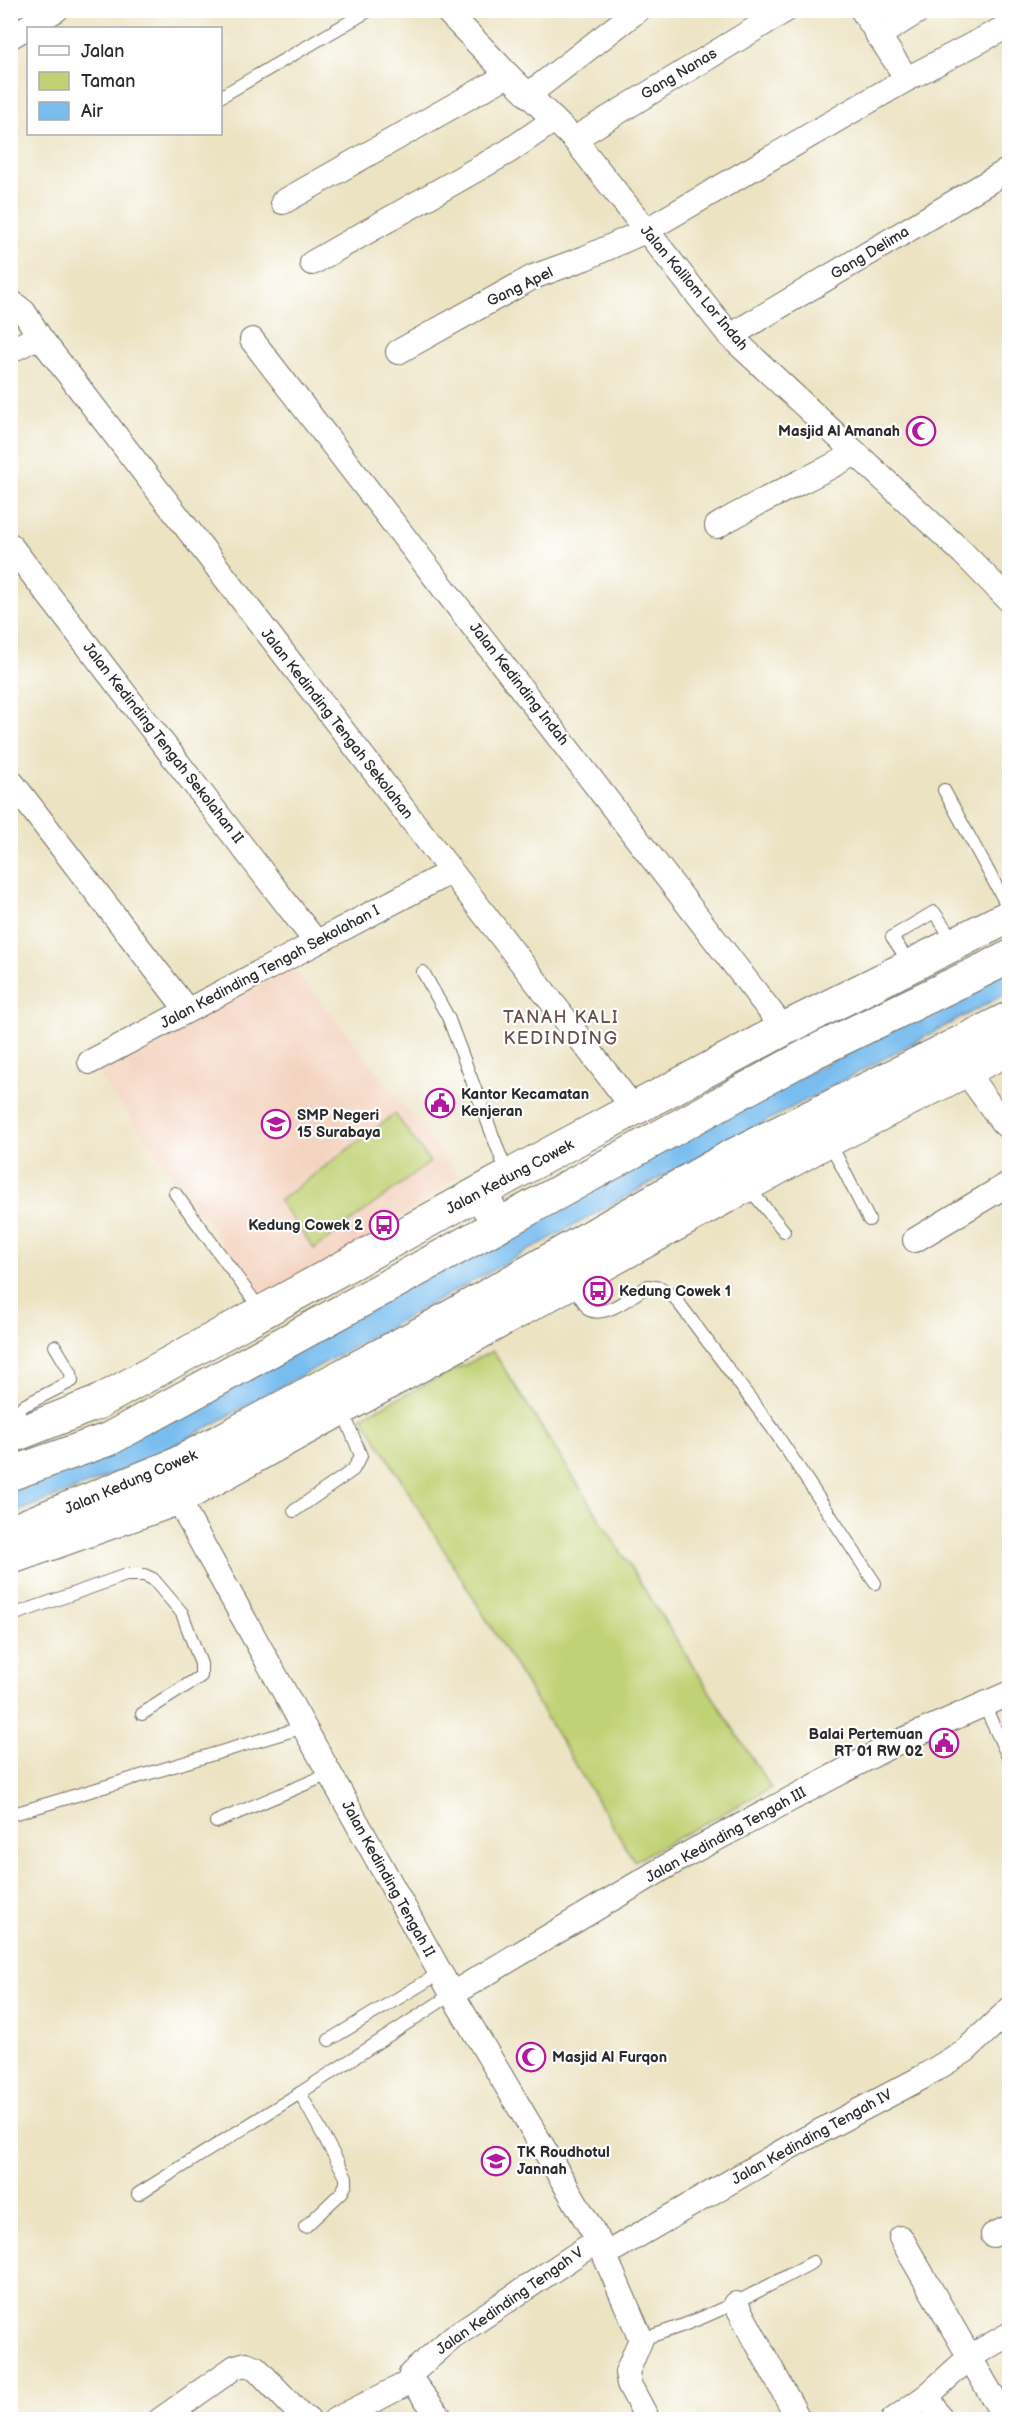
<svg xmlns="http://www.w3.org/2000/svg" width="1020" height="2430" font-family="'Balsamiq Sans',sans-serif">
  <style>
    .built { fill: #f4d3c0 }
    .green { fill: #c1d174; stroke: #767e50; stroke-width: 1.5 }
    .water { fill: #79bdef; stroke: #52748d; stroke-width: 1.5 }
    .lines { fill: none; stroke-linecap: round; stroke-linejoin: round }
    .service-casing { stroke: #6f6b60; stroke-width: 14 }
    .minor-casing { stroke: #6f6b60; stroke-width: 26 }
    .secondary-casing { stroke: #6f6b60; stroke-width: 35 }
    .trunk-casing { stroke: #6f6b60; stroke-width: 35 }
    .service { stroke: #fff; stroke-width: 12 }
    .minor { stroke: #fff; stroke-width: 24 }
    .secondary { stroke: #fff; stroke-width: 33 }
    .trunk { stroke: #fff; stroke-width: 33 }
    .labels { text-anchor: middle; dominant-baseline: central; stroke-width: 4.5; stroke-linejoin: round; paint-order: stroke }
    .street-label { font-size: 15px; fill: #2b2b2b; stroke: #fff }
    .poi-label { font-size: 15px; font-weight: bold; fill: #2b2b2b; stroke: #fff; text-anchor: start }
    .quarter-label { font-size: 18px; letter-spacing: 1.5px; fill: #69524d; stroke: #fff }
  </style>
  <rect width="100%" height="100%" fill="#fff"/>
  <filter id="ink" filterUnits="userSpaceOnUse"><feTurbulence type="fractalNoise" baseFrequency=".0167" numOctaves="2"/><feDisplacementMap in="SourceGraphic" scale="12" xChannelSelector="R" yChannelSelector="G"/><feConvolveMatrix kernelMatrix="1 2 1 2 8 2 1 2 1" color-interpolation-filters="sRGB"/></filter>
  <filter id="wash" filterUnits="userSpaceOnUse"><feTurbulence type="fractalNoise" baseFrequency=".008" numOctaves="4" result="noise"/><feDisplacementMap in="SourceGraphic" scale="24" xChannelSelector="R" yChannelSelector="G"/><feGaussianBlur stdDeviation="1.35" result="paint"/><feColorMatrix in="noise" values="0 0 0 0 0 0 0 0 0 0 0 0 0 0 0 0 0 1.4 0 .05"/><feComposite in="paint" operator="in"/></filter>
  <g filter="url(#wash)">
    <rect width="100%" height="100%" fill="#ece3c3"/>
    <!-- built -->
    <path class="built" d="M292,968L331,1013L458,1176L363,1244L267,1303L96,1072Z"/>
    <!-- green -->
    <g class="green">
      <path d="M395,1114L430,1162L314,1249L279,1201Z"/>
      <path d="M493,1351L771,1788L634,1861L362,1416Z"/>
    </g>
    <!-- water -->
    <path class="water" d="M1009,966V992L667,1174L159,1454L92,1483L11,1514V1485L292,1349Z"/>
  </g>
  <g filter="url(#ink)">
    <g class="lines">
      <!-- service casing -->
      <g class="service-casing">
        <g id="service">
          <path d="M220,97L370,10"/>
          <path d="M944,790L1010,911"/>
          <path d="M911,965L892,937L934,912L954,941"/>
          <path d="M423,972L448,1017L508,1176"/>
          <path d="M829,1141L869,1220"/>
          <path d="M748,1187L784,1231"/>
          <path d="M175,1193L261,1310"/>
          <path d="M572,1284L589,1310C608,1318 632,1295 648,1286L661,1288L675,1298L773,1429L875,1583"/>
          <path d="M23,1430L19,1420V1410L23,1406L72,1381L71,1373L55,1346"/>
          <path d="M294,1511L353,1470L361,1456L342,1409"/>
          <path d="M10,1616L126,1575H144L153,1579L182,1613L201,1664V1676L142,1714"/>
          <path d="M984,1705L1010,1761"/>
          <path d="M10,1815L304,1727"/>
          <path d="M216,1822L329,1774"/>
          <path d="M329,2040L440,1973"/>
          <path d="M138,2194L300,2093"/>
          <path d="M305,2227L342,2192L346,2184V2177L300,2093L452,1994"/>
          <path d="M641,2339C703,2322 756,2293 813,2262"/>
        </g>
      </g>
      <!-- minor casing -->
      <g class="minor-casing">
        <g id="minor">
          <path d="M446,10L508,75L574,139L730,336L963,553L1010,601"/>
          <path d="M862,10L907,79"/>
          <path d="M878,36L920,10"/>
          <path d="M10,37L56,10"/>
          <path d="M528,95L638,10"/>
          <path d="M574,139L786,10"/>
          <path d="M283,202L508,75"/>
          <path d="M312,263L509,151L554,120"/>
          <path d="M10,301L24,312L39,336L635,1110"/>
          <path d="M730,336L1010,169"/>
          <path d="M252,340L784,1029"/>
          <path d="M10,351L39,336"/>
          <path d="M398,352L533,277L585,258L645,231L907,79L1010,25"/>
          <path d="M717,526C762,499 810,479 856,453"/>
          <path d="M10,545L316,942"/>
          <path d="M10,780L187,1010"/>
          <path d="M90,1062L450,872"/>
          <path d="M966,1072L1002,1122L1010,1129"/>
          <path d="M915,1240L1010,1183"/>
          <path d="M179,1498L189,1520L452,1994L598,2240L641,2339L627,2372L629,2384L648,2420"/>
          <path d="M452,1994L684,1856L894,1744L1010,1693"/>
          <path d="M993,2235L1010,2227"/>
          <path d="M901,2238L1006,2420"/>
          <path d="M606,2254L790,2147L921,2078L965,2051L1010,2009"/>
          <path d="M736,2304L799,2420"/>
          <path d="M928,2395L941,2420"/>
          <path d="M160,2420L235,2367L246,2364L256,2368L300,2414L308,2420"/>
          <path d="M335,2420L412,2381"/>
          <path d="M442,2420L412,2381L411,2374L414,2371L453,2337L598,2240"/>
          <path d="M893,2420L928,2395L971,2356L1010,2334"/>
        </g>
      </g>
      <!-- secondary casing -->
      <g class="secondary-casing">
        <g id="secondary">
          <path d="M10,1437L97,1403L553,1152L784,1029L1010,916"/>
          <path d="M10,1558L179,1498L825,1142L1010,1048"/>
        </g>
      </g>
      <!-- trunk casing -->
      <g class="trunk-casing">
        <g id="trunk">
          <path d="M730,1157L747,1186"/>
          <path d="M480,1193L498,1224"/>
          <path d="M10,1474L109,1439L814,1052L1010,957"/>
          <path d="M10,1532L175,1465L424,1332L730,1157L1010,1018"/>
        </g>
      </g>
      <!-- service -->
      <use href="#service" class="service"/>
      <!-- minor -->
      <use href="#minor" class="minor"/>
      <!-- secondary -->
      <use href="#secondary" class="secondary"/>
      <!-- trunk -->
      <use href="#trunk" class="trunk"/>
    </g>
  </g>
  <!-- icons -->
  <defs>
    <g id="mosque-ring" transform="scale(1.5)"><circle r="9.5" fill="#fff" stroke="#b5179e" stroke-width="1.5"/><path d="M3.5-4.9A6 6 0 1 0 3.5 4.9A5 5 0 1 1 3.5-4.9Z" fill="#b5179e"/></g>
    <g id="civic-ring" transform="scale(1.5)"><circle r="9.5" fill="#fff" stroke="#b5179e" stroke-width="1.5"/><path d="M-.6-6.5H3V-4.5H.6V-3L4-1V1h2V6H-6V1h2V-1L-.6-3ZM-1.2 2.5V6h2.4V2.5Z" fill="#b5179e"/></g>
    <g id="school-ring" transform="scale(1.5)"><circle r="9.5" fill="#fff" stroke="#b5179e" stroke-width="1.5"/><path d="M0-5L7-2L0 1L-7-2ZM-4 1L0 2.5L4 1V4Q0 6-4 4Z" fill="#b5179e"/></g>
    <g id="bus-ring" transform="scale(1.5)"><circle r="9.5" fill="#fff" stroke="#b5179e" stroke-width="1.5"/><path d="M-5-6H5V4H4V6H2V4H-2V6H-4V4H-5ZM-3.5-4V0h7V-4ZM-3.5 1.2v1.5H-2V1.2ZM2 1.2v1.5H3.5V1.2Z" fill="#b5179e"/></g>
  </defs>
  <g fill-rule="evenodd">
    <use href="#mosque-ring" x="921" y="431"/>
    <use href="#civic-ring" x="440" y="1103"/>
    <use href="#school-ring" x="276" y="1124"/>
    <use href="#bus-ring" x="384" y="1225"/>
    <use href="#bus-ring" x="598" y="1291"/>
    <use href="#civic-ring" x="944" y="1743"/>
    <use href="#mosque-ring" x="531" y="2057"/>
    <use href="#school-ring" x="496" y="2161"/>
  </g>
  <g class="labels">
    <!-- street labels -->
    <g class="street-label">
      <text transform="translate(679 74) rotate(-31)">Gang Nanas</text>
      <text transform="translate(870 253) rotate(-31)">Gang Delima</text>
      <text transform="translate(520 287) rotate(-26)">Gang Apel</text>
      <text transform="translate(694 288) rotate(50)">Jalan Kalilom Lor Indah</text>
      <text transform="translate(519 684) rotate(52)">Jalan Kedinding Indah</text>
      <text transform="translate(337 724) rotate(52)">Jalan Kedinding Tengah Sekolahan</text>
      <text transform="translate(163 743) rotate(52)">Jalan Kedinding Tengah Sekolahan II</text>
      <text transform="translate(270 967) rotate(-28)">Jalan Kedinding Tengah Sekolahan I</text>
      <text transform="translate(510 1177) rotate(-28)">Jalan Kedung Cowek</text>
      <text transform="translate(131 1482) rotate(-23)">Jalan Kedung Cowek</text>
      <text transform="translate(726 1835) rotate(-29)">Jalan Kedinding Tengah III</text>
      <text transform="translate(388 1879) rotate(61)">Jalan Kedinding Tengah II</text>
      <text transform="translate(812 2137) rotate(-29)">Jalan Kedinding Tengah IV</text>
      <text transform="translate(510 2301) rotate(-35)">Jalan Kedinding Tengah V</text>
    </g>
    <!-- poi labels -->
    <g class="poi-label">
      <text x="900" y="431" text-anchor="end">Masjid Al Amanah</text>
      <text x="461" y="1094">Kantor Kecamatan<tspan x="461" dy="17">Kenjeran</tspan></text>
      <text x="297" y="1115">SMP Negeri<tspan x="297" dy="17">15 Surabaya</tspan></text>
      <text x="363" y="1225" text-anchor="end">Kedung Cowek 2</text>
      <text x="619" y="1291">Kedung Cowek 1</text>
      <text x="923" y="1734" text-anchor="end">Balai Pertemuan<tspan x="923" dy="17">RT 01 RW 02</tspan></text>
      <text x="552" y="2057">Masjid Al Furqon</text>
      <text x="517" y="2152">TK Roudhotul<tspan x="517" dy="17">Jannah</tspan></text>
    </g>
    <!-- quarter labels -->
    <g class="quarter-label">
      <text x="561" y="1017">TANAH KALI<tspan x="561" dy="21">KEDINDING</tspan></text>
    </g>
  </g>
  <!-- margin -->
  <rect width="1020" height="2430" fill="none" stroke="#fff" stroke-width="36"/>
  <!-- legend -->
  <rect x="27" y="27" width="195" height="108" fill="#ffffff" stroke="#aaaaaa" stroke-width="1.5"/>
  <rect x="39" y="46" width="30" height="9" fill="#ffffff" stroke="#aaaaaa" stroke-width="1.5"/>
  <text x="81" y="57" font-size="18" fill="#2b2b2b">Jalan</text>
  <rect x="39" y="72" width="30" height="18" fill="#c1d174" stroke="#aaaaaa" stroke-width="1.5"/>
  <text x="81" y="87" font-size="18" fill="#2b2b2b">Taman</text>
  <rect x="39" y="102" width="30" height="18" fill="#79bdef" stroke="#aaaaaa" stroke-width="1.5"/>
  <text x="81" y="117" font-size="18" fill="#2b2b2b">Air</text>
</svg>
